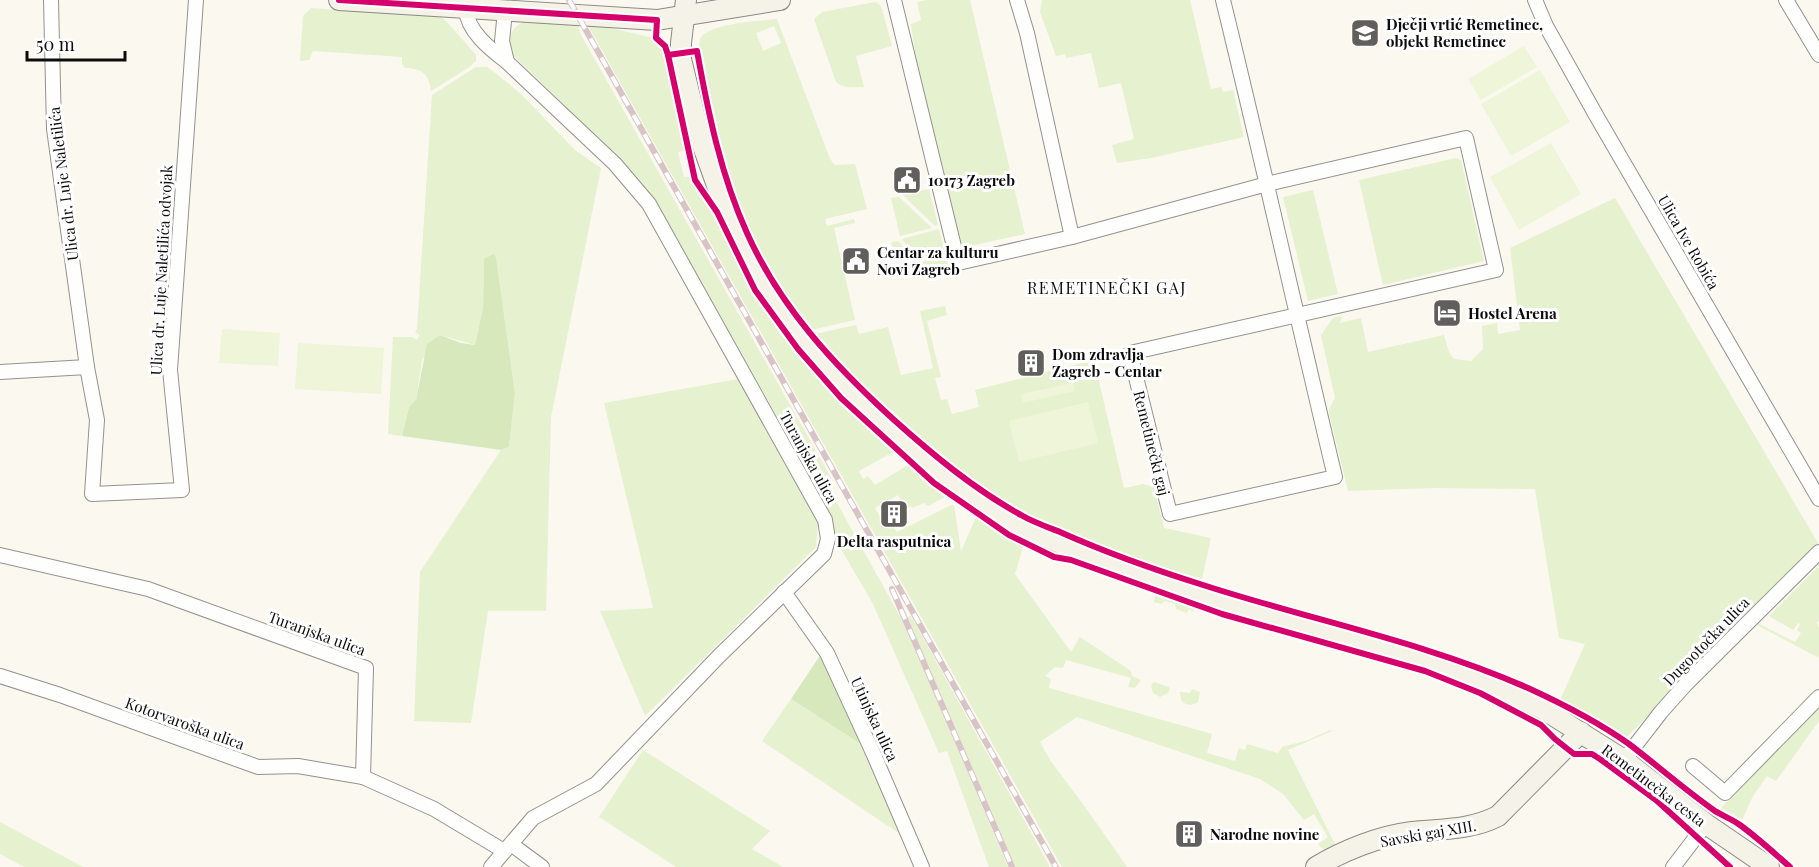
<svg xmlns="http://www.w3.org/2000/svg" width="1819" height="867" font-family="'Playfair Display',serif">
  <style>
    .green { fill: #e6f1cf; fill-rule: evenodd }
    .forest { fill: #d7e9bc }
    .pitch { fill: #eff5d9 }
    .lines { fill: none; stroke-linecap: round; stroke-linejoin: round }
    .street-casing { stroke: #94928f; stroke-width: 16 }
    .secondary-casing { stroke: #8a8985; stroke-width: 22 }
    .street { stroke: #fefefd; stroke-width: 14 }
    .secondary { stroke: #f5f2e8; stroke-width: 20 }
    .rail-casing { stroke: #d8c3c6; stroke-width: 6 }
    .rail { stroke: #fff; stroke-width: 4; stroke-dasharray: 11; stroke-linecap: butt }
    .cycleway-casing { stroke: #fff; stroke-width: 10 }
    .cycleway { stroke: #d6006c; stroke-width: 6 }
    .labels { text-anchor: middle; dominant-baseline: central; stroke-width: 6; stroke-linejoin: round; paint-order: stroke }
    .poi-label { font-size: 15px; font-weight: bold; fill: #0c0c0c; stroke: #fff; text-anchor: start }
    .street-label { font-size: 15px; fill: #0c0c0c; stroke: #fff }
    .neighbourhood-label { font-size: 16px; letter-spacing: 1.5px; fill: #0c0c0c; stroke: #fff }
  </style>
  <rect width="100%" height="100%" fill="#fbf8f0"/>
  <!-- green -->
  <g class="green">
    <path d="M927,0H970L1025,234L955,249C937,175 921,100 911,24L921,20L917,2Z"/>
    <path d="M1042,0H1190L1211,89L1221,87L1223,92L1233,90L1244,137L1151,158L1117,163L1112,145L1134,139L1121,83L1099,88L1091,53L1066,58L1065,54L1056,56L1040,12Z"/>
    <path d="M875,2L881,6L892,46L856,56L864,87C854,87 844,89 836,82L814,19L822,12Z"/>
    <path d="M311,8L441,17L447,22L476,55V61L468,68L431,91C429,74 422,68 405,68L402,64V57L313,51L309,60L300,61L303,16Z"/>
    <path d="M777,19L830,159L835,165L855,164L867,209L825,219L827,226L854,219L855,223L834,228L855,320L811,330C779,288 751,242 733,191C721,157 714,120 706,85C704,74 695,43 702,36C715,23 759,21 777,19ZM774,26L781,43L763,51L756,33Z"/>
    <path d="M524,22L577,23L581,35L833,481L827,485L907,629L1008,867H989L947,751L939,753L873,604L841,549L829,516L800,456L651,197L640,181L619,159L511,53C507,39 510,28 524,22Z"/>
    <path d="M586,22L653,38L663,47L685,151L678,152L684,177L691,176C694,190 709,201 715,214C728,242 740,270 755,296C791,356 843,405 895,451L859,471L863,479L868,476L875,485L908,465L945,497L928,506L924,503L912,508L911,506L906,509L898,495L875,508L885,525L890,522L897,532L951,505H954L961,551L977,515L1023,547L1015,574L1071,652L1080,637L1131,671L1132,676L1141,680L1135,688L1128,687L1131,678L1066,660L1063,668L1055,667L1045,676L1051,679L1049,688L1212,734L1207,753L1235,761L1239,748L1245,750L1247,744L1278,753L1282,747L1308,740L1330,730L1332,731L1288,750L1336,846L1325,851L1318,844L1328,837L1314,814L1304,820L1283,794L1260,779L1077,717L1040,742L1050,760L1088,811L1127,867H1062Z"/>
    <path d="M476,67H487L498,75L522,95L575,150L601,168L551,417L546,611H488L471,723L414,721L420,572L501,450L509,447L515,392L496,257L484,259L483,308L475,345L440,335L422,360L416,401L409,407L402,436L388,434L393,337H412L417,340L420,335L415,332L417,329L432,95Z"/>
    <path d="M1456,158L1461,160L1484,261L1383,285L1359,180Z"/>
    <path d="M929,189L938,225L935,226L903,195Z"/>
    <path d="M1313,190L1338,294L1308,301L1283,197Z"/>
    <path d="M899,197L932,228L900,236L891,198Z"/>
    <path d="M1615,198L1818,543L1625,739L1560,700L1585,644L1559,638L1535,489L1433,488L1348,491L1329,413V409L1335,398L1321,335L1333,318L1342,316L1340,323L1361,318L1368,352L1444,335L1449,352L1454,359L1471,361L1483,349L1482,326L1497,323L1498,334L1520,330L1510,248Z"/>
    <path d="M939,229L949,268L917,276L911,251L902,239Z"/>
    <path d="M898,241L909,253L895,256L891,242Z"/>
    <path d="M945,306L947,315L927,321L941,377L935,378L941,400L947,399L952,414L979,407L975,390L1094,360L1124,488L1143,484L1154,487L1164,528L1211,538L1202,579C1169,569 1134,561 1101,549C1020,518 952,468 889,409C863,385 838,362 815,334L856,325L859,334L888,327L901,375L933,368L920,311Z"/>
    <path d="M738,379L818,523L816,547L645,716L600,611L653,608L604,403Z"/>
    <path d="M1819,566V621L1817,623L1819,628V658L1755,624L1757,623L1795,642L1801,633L1797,630L1800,624L1798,623L1793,630L1769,616Z"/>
    <path d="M1155,595L1205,612L1204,613L1194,610L1191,613L1192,610L1189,609L1187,613L1176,609L1175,604L1165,601L1161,604L1154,602Z"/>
    <path d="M911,616L1050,867H1015L907,617Z"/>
    <path d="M1154,682L1169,687L1170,689L1168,693L1160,697L1153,693L1151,686Z"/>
    <path d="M1192,689L1200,692L1198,702C1192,706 1186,706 1181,700L1180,692L1190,693Z"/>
    <path d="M791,699L867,748L900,834L762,741Z"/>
    <path d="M1819,708V721L1776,781L1767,776L1753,796L1742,820L1721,808Z"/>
    <path d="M643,750L770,831L752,849L783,867H676L599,817Z"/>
    <path d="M0,822L83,867H24L0,854Z"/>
  </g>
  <!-- forest -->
  <g class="forest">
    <path d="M493,254L496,257L515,393L509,447L501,450L402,436L409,407L416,400L427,344L440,335L461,343L475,345L483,308L484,259Z"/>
    <path d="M823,651L867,748L791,699Z"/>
  </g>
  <!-- pitch -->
  <g class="pitch">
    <path d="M1524,46L1537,67L1481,100L1468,79Z"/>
    <path d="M1540,70L1570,122L1511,156L1481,104Z"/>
    <path d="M1551,143L1581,194L1519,230L1490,177Z"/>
    <path d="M222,329L280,333L278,366L219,363Z"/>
    <path d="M298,343L384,348L381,394L295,389Z"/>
    <path d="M1073,383L1075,391L1023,403L1021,394Z"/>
    <path d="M1088,402L1098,443L1019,462L1009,421Z"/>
  </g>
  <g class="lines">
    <!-- street casing -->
    <g class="street-casing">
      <g id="street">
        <path d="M51,0L54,129L87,367"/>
        <path d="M894,0L958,263L1072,237L1267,184L1466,138L1496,270L1130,353L1170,514L1335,477C1297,318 1262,159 1223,0"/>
        <path d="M1017,0L1027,33L1072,237"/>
        <path d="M1535,0L1546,26L1597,117L1819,499"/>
        <path d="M1786,0L1819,55"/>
        <path d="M466,9C467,31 490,49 507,62L615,164L649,204L825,520L828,539L824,554L719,656L596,784L533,818L491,867"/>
        <path d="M505,11L502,41L507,62"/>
        <path d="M0,372L87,367L97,420L92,494L182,490L170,370L196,0"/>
        <path d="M0,555L148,589L366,668L363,777L434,809L504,851"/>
        <path d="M784,592L827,653L874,755L922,867"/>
        <path d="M0,676L60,695L258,767L298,766L363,777"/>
        <path d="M1624,760L1661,712L1686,684L1819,552"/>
        <path d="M1693,766L1725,793L1819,697"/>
        <path d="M511,844L542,867"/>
        <path d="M1673,867L1706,824"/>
      </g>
    </g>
    <!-- secondary casing -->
    <g class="secondary-casing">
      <g id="secondary">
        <path d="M339,0L657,20L780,0"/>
        <path d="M686,0L681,43V59L700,138L724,205L753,264L773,300L802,340L843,386L903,443L940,473L1011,521L1082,553L1142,575L1444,665L1494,685L1543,709L1624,760L1706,824L1769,867"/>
        <path d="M1316,867C1344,850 1380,836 1412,832C1442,829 1471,830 1498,816L1581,732"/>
      </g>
    </g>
    <!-- street -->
    <use href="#street" class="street"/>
    <!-- secondary -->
    <use href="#secondary" class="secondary"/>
    <!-- rail casing -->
    <g class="rail-casing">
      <g id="rail">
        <path d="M569,0L1056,867"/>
        <path d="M892,589L1012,867"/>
      </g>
    </g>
    <!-- rail -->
    <use href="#rail" class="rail"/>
    <!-- cycleway casing -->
    <g class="cycleway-casing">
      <g id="cycleway">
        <path d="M339,0L657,20L656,38L665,46L668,55L695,180L717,212L755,290L798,349L841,398L934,483L1009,535L1054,557L1071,560L1222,614L1425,671L1480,693L1541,725L1555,739L1574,754H1592L1600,759L1656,800L1730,867"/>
        <path d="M668,55L697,51C708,112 721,176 747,233C780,307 834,365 893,419C933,455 974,489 1021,515C1033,522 1047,527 1060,532C1107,553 1155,570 1203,585C1311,620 1424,642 1528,688C1563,704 1598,722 1629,744C1658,766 1685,790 1715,811C1723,816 1732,819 1740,825C1758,838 1774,853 1790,867"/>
      </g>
    </g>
    <!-- cycleway -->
    <use href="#cycleway" class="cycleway"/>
  </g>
  <!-- icons -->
  <defs>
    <g id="school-square" transform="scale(1.5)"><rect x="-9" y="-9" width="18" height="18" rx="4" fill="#605f5c" stroke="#fff"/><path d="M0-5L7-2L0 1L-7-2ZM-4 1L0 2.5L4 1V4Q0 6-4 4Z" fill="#fff"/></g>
    <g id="civic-square" transform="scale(1.5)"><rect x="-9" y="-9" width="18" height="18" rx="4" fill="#605f5c" stroke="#fff"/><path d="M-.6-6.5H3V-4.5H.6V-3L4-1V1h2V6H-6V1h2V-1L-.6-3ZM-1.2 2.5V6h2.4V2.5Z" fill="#fff"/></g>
    <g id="hotel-square" transform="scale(1.5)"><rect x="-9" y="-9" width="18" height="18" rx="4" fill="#605f5c" stroke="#fff"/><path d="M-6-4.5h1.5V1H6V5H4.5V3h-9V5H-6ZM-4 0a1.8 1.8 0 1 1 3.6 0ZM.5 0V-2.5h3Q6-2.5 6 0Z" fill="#fff"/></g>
    <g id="building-square" transform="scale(1.5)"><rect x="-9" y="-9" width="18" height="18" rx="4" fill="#605f5c" stroke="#fff"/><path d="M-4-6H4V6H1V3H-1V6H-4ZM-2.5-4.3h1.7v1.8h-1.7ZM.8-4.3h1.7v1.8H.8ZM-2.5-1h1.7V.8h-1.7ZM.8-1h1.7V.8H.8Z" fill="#fff"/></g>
  </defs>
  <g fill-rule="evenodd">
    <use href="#school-square" x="1365" y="33"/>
    <use href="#civic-square" x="907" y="180"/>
    <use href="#civic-square" x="856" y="261"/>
    <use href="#hotel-square" x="1447" y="313"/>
    <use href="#building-square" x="1031" y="363"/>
    <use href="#building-square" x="894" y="514"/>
    <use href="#building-square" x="1189" y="834"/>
  </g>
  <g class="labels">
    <!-- poi labels -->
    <g class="poi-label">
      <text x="1386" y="24">Dječji vrtić Remetinec,<tspan x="1386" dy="17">objekt Remetinec</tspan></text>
      <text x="928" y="180">10173 Zagreb</text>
      <text x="877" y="252">Centar za kulturu<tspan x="877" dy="17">Novi Zagreb</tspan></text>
      <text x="1468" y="313">Hostel Arena</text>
      <text x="1052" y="354">Dom zdravlja<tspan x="1052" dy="17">Zagreb - Centar</tspan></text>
      <text x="894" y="541" text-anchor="middle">Delta rasputnica</text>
      <text x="1210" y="834">Narodne novine</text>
    </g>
    <!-- street labels -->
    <g class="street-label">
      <text transform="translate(63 184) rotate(-97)">Ulica dr. Luje Naletilića</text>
      <text transform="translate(1689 242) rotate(60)">Ulica Ive Robića</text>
      <text transform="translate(161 270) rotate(-87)">Ulica dr. Luje Naletilića odvojak</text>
      <text transform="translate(1152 443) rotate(76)">Remetinečki gaj</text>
      <text transform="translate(809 457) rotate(61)">Turanjska ulica</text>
      <text transform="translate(317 633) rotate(20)">Turanjska ulica</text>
      <text transform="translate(1706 641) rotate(-46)">Dugootočka ulica</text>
      <text transform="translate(875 719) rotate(65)">Utinjska ulica</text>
      <text transform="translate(185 723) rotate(20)">Kotorvaroška ulica</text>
      <text transform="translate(1654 785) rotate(37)">Remetinečka cesta</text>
      <text transform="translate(1428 833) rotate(-10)">Savski gaj XIII.</text>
    </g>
    <!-- neighbourhood labels -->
    <g class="neighbourhood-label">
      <text x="1107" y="287">REMETINEČKI GAJ</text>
    </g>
  </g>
  <!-- scale -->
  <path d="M27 51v9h98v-9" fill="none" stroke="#0c0c0c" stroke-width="3"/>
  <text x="36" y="51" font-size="18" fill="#0c0c0c" stroke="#ffffff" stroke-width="4.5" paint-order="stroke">50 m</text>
</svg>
